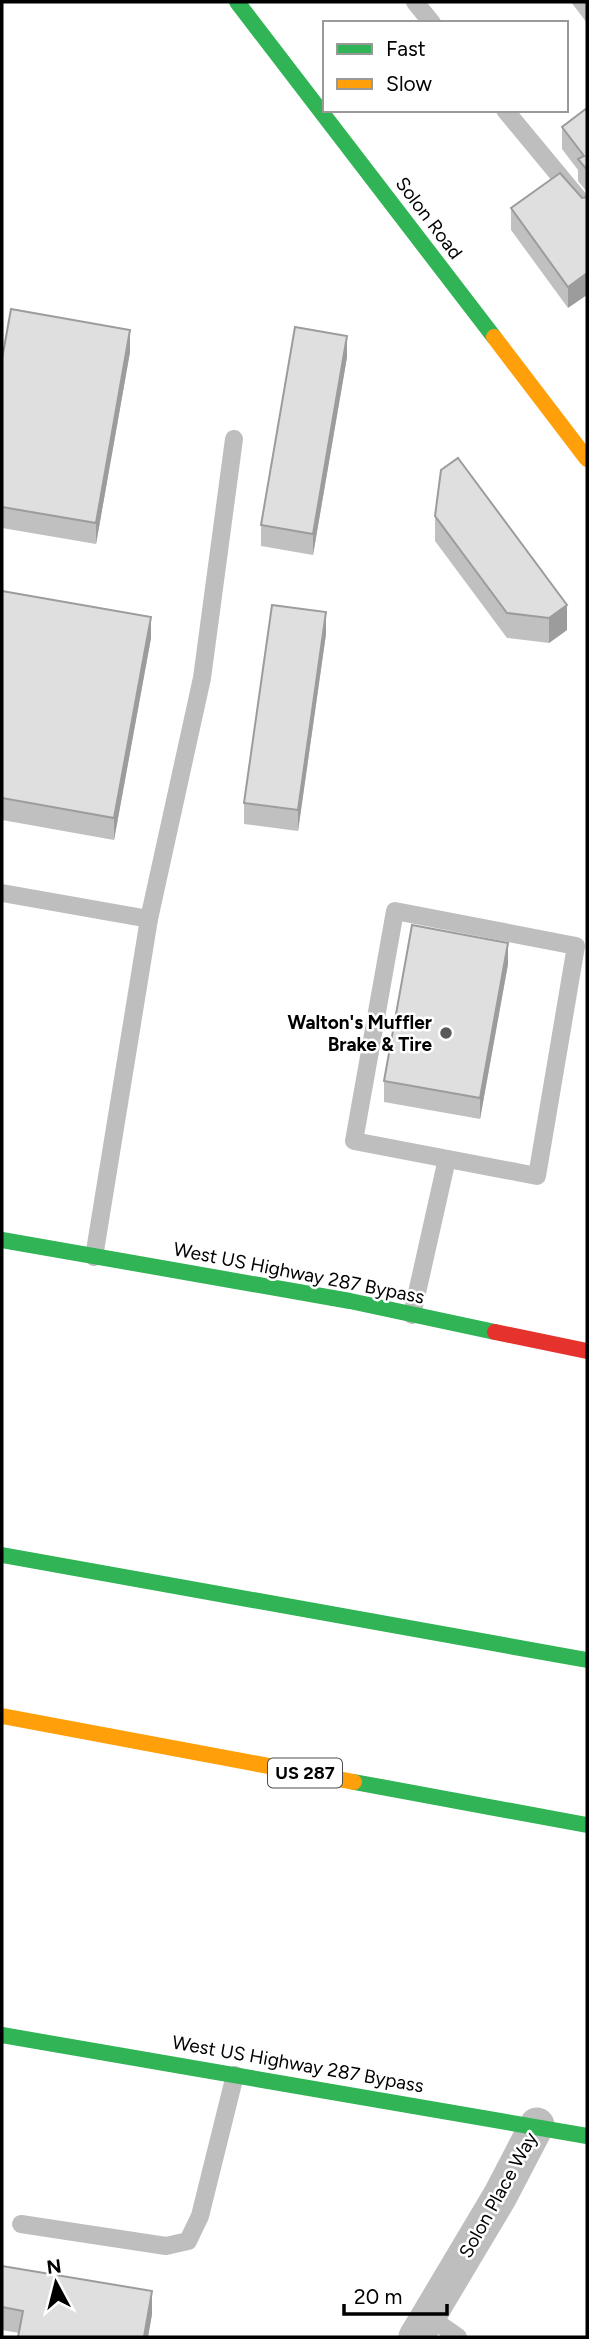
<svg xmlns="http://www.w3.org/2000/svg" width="589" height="2339" font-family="Figtree,sans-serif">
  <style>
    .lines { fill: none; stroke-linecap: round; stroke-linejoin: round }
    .lane { stroke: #bebebe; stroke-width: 18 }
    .street { stroke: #bebebe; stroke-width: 35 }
    .fast { stroke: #30b455; stroke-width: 16 }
    .slow { stroke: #ff9f0a; stroke-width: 16 }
    .jam { stroke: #e5322d; stroke-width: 16 }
    .wall { fill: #c0c0c0 }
    .shaded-wall { fill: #9c9c9c }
    .building { fill: #dfdfdf; stroke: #9c9c9c; stroke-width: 2 }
    .poi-dot { fill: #595959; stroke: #fff; stroke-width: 2.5 }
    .labels { text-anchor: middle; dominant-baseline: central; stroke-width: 5; stroke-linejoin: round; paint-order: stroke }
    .shield { fill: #fff; stroke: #4c4c4c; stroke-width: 2 }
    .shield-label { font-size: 18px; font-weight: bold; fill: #000 }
    .street-label { font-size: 19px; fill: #000; stroke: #fff }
    .poi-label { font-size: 19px; font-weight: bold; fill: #000; stroke: #fff; text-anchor: end }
  </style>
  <rect width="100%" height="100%" fill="#fff"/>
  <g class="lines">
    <!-- lane -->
    <g class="lane">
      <path d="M415,2L432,23"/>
      <path d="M505,110L587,209"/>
      <path d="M2,893L149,919L94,1257"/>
      <path d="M395,911L576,946L537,1176L354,1141Z"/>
      <path d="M149,919L202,678L234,439"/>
      <path d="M412,1315L447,1159"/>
      <path d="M21,2224L166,2246L188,2241L200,2216L235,2075"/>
      <path d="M428,2316L458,2337"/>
    </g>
    <!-- street -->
    <path class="street" d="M416,2337L500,2196L537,2125"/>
    <!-- fast -->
    <g class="fast">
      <path d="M237,2L494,337"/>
      <path d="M2,1240L350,1301L495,1332"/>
      <path d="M2,1555L587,1660"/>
      <path d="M354,1782L587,1825"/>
      <path d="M2,2035L587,2136"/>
    </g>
    <!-- slow -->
    <g class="slow">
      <path d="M494,337L587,459"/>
      <path d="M2,1716L354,1782"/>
    </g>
    <!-- jam -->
    <path class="jam" d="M495,1332L587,1351"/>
  </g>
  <!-- wall -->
  <g class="wall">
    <path d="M571,2H587V23Z"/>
    <path d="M587,108V192L578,181V170L562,149V127Z"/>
    <path d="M582,198L568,308L511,230V208Z"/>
    <path d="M130,352L96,544L2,528V359Z"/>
    <path d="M347,357L313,555L261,546V525Z"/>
    <path d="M435,516L567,630L549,643L507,638L435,541Z"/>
    <path d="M2,591L151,638L114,840L2,820Z"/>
    <path d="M326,634L298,831L244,824V803Z"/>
    <path d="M508,964L480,1119L384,1102V1081Z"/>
    <path d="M2,2266L152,2314L148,2337H18L19,2333L2,2330Z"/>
  </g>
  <!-- shaded-wall -->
  <g class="shaded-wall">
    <path d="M587,273V295L568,308V287Z"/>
    <path d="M130,330V352L96,544V523Z"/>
    <path d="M347,336V357L313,555V534Z"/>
    <path d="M567,605V630L549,643V618Z"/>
    <path d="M326,612V634L298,831V810Z"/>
    <path d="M151,617V638L114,840V818Z"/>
    <path d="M508,943V964L480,1119V1098Z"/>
    <path d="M152,2291V2314L148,2337H144Z"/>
  </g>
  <!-- building -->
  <g class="building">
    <path d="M587,108V170L578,159L584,156L562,127Z"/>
    <path d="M560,173L582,198L587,197V273L568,287L511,208Z"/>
    <path d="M11,309L130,330L96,523L2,507V359Z"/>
    <path d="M295,327L347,336L313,534L261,525Z"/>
    <path d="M458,458L567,605L549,618L507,613L435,516L441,470Z"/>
    <path d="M2,591L151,617L114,818L2,798Z"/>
    <path d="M272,605L326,612L298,810L244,803Z"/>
    <path d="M412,925L508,943L480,1098L384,1081Z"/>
    <path d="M2,2266L152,2291L144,2337H18L23,2311L2,2307Z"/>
  </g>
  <!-- markers -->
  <circle class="poi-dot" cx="446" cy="1033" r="7"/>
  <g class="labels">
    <!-- shield labels -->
    <rect class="shield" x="268" y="1758.5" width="74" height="29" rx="5"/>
    <g class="shield-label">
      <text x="305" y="1773">US 287</text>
    </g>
    <!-- street labels -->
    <g class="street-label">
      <text transform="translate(429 218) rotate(53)">Solon Road</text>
      <text transform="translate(299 1273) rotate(11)">West US Highway 287 Bypass</text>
      <text transform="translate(298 2064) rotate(10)">West US Highway 287 Bypass</text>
      <text transform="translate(498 2195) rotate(-61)">Solon Place Way</text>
    </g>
    <!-- poi labels -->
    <g class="poi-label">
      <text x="432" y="1022">Walton's Muffler<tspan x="432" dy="22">Brake &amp; Tire</tspan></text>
    </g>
  </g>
  <!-- border -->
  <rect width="589" height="2339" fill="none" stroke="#000000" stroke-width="7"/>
  <!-- legend -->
  <rect x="323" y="21" width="245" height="91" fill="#ffffff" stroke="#999999" stroke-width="2"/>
  <rect x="337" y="44" width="35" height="10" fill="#30b455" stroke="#999999" stroke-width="2"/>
  <text x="386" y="56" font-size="21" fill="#000000">Fast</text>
  <rect x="337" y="79" width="35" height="10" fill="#ff9f0a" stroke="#999999" stroke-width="2"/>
  <text x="386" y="91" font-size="21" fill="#000000">Slow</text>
  <!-- north arrow -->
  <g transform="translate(56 2283) rotate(353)" stroke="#ffffff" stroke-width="5" paint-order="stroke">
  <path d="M0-5L12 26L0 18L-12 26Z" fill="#000000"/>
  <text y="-10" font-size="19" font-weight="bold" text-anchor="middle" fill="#000000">N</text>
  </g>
  <!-- scale -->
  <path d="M344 2304v10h103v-10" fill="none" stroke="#000000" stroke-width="3.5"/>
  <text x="354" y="2304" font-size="21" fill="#000000" stroke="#ffffff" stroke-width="5" paint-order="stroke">20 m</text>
</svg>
